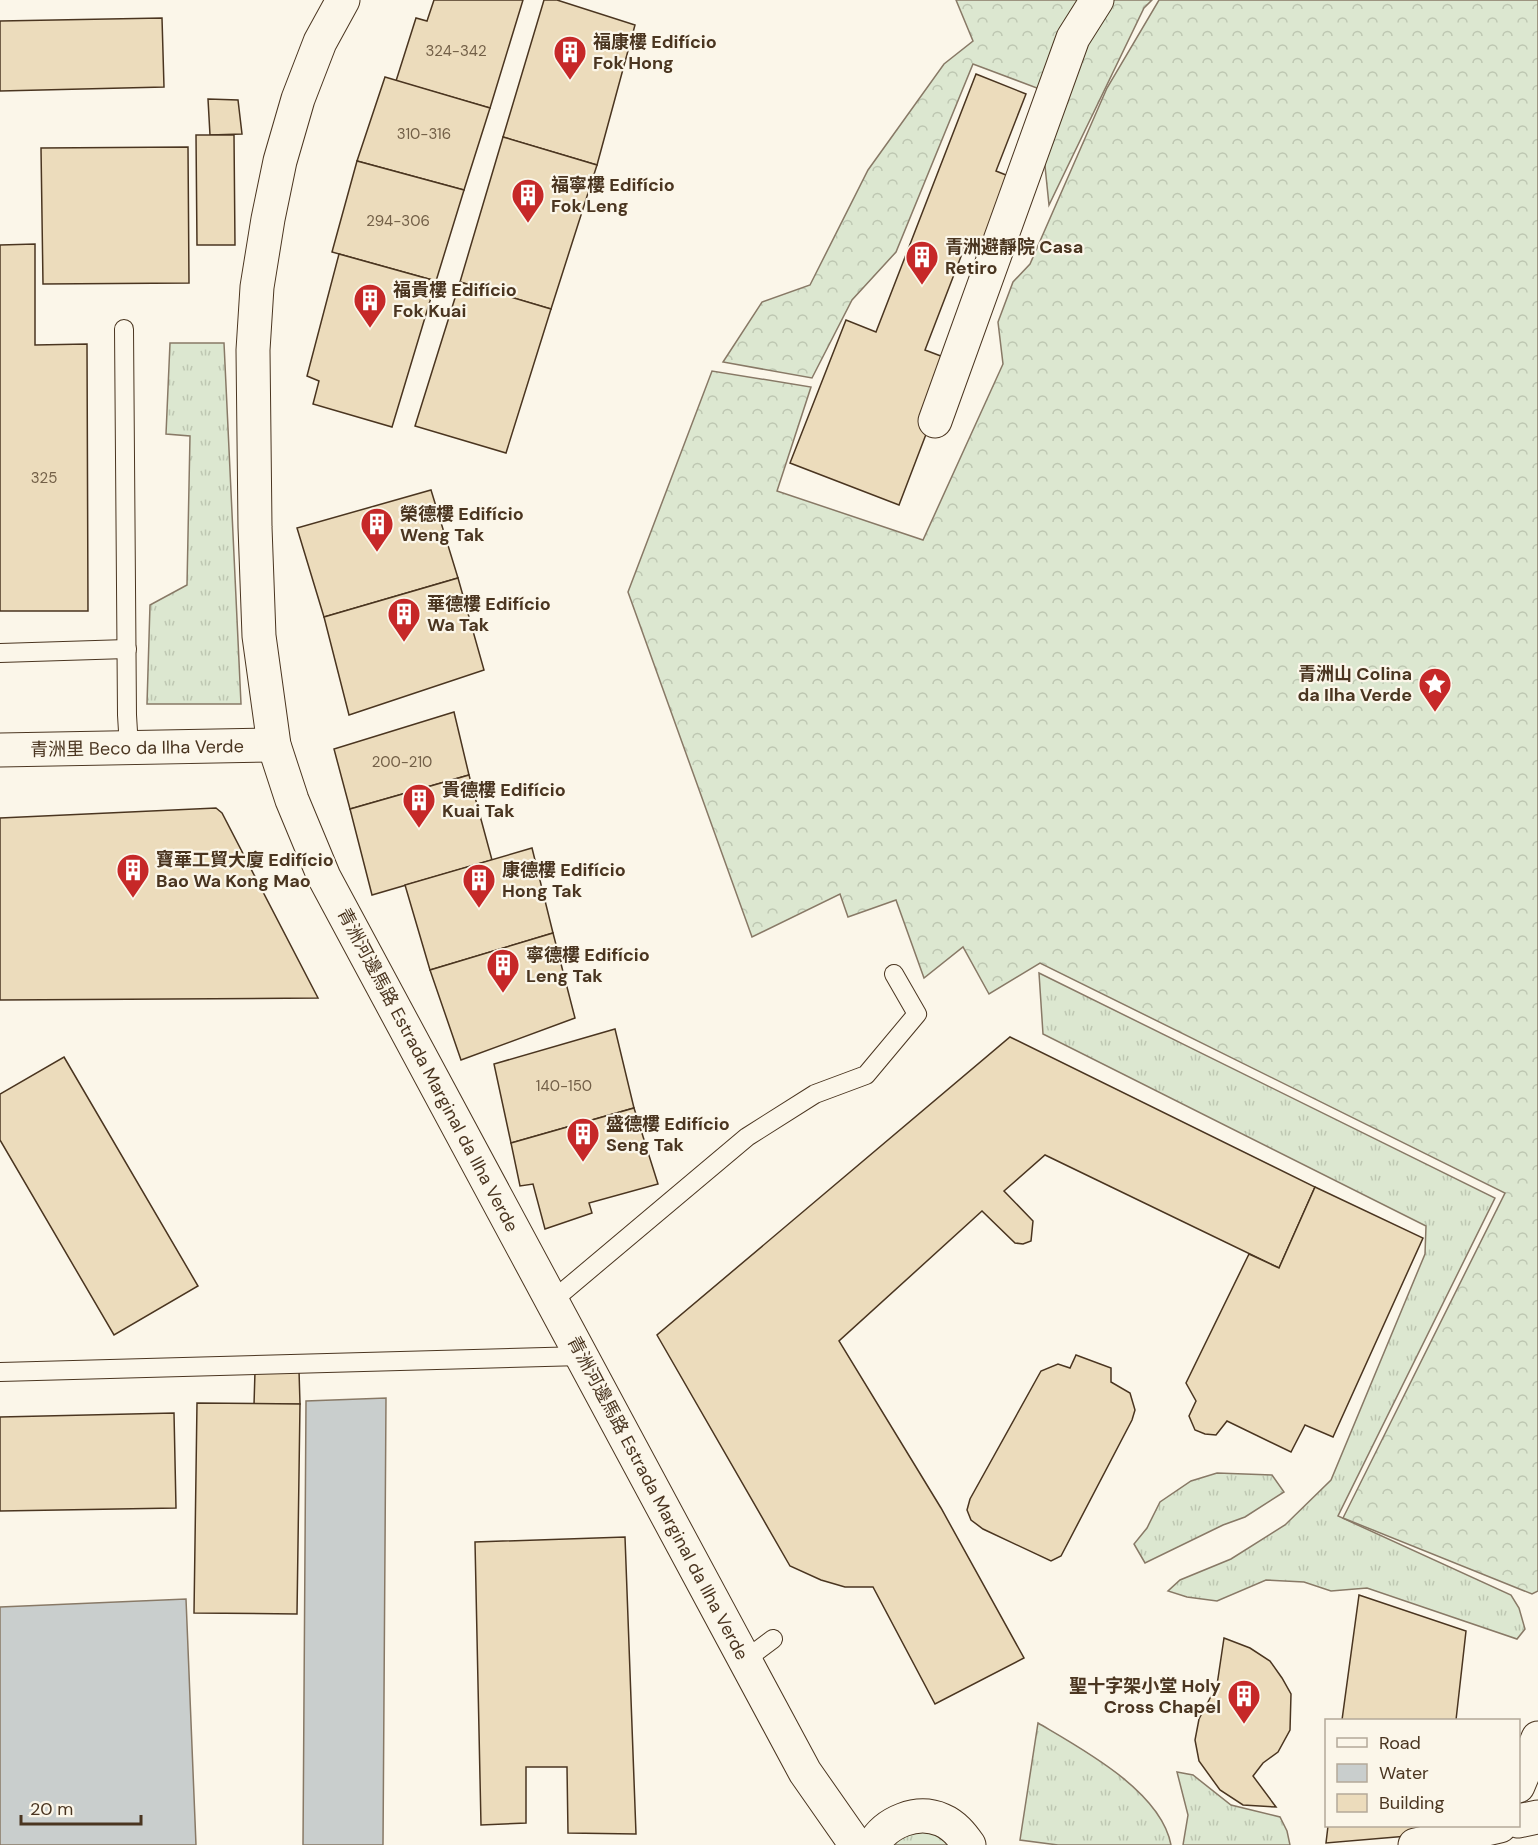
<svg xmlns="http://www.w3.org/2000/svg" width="1538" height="1845" font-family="'DM Sans','Noto Sans SC',sans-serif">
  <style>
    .grass { fill: url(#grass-tufts); stroke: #887966; stroke-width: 1.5 }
    .forest { fill: url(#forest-crowns); stroke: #887966; stroke-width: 1.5 }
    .water { fill: #c9cecd; stroke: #887966; stroke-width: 1.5 }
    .building { fill: #ecdcbc; stroke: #4a3520; stroke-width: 1.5 }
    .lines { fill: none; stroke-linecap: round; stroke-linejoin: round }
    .lane-casing { stroke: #4a3520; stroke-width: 20 }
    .street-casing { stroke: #4a3520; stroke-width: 35 }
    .secondary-casing { stroke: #4a3520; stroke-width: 35 }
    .lane { stroke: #fbf6e9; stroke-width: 18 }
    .street { stroke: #fbf6e9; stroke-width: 33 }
    .secondary { stroke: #fbf6e9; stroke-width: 33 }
    .labels { text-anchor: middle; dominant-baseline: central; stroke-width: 4.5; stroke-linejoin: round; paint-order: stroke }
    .number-label { font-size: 15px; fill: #725f47 }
    .poi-label { font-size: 18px; font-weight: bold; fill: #4a3520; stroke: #fbf6e9; text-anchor: start }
    .street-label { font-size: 18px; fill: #4a3520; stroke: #fbf6e9 }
  </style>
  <defs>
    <pattern id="grass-tufts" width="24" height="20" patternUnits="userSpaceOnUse" patternTransform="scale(1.5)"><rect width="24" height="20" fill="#dce7d0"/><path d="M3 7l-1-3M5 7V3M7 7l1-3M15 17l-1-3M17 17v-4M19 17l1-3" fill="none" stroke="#bec7b2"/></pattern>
    <pattern id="forest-crowns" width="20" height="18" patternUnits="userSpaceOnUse" patternTransform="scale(1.5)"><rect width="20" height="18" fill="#dce7d0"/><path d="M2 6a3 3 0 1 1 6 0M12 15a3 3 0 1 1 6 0" fill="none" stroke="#bec7b2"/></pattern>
  </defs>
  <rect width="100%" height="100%" fill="#fbf6e9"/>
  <!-- grass -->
  <g class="grass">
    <path d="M170,343H224L241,704H147L150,605L187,585L190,436L166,434Z"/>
    <path d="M1039,973L1495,1198L1338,1516L1511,1595L1519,1608L1525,1629L1517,1639L1367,1588L1331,1591L1304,1582L1266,1580L1217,1601L1187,1597L1168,1591L1180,1580L1231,1559L1285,1525L1331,1480L1425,1254L1426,1226L1043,1034Z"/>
    <path d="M1217,1473L1272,1475L1284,1492L1245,1517L1223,1525L1145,1563L1134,1544L1147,1528L1160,1502L1191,1481Z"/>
    <path d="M1038,1723C1082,1749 1161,1791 1171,1845H1058L1020,1840Z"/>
    <path d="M1177,1772L1193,1775L1231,1805L1280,1817L1287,1831L1290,1845H1183L1188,1815Z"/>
    <path d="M931,1830L955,1845H887L904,1831Z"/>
  </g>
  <!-- forest -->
  <g class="forest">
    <path d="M956,0H1152L1144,8L1049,205L1037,88L973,64L896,252L852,300L812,378L723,362L762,302L810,285L868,170L944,64L973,41Z"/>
    <path d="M1159,0H1538V1591L1532,1594L1343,1518L1505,1193L1040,963L989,994L963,947L924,978L896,900L848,917L840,894L752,937L628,592L712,371L811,387L777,491L923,540L1003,364L998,322L1013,282L1030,264L1107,88Z"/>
  </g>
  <!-- water -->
  <g class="water">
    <path d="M386,1398L383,1845H303L306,1401Z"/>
    <path d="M186,1599L196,1845H0V1607Z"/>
  </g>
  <!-- building -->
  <g class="building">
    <path d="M434,0H523L490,108L396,81L416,18L427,21Z"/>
    <path d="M544,0H557L635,25L597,165L503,137Z"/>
    <path d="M162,18L164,87L0,91V21Z"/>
    <path d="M976,74L1026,94L996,171L1011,177L981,252L965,246L925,350L954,361L899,505L790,463L846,320L876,332Z"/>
    <path d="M385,77L490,108L464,190L357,161Z"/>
    <path d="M208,99L238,100L242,134L210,135Z"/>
    <path d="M196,135H234L235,245H197Z"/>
    <path d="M503,137L597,165L551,309L460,282Z"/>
    <path d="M188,147L189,283L43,284L41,148Z"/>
    <path d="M357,161L464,190L436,281L332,252Z"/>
    <path d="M35,244V345L87,344L88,611H0V245Z"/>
    <path d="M339,254L436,281L392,427L313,404L319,381L307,376Z"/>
    <path d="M460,282L551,309L506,453L415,426Z"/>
    <path d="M431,490L458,578L324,617L297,528Z"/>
    <path d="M458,578L484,670L349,715L324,617Z"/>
    <path d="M454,712L469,775L350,809L334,749Z"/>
    <path d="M469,775L492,860L372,895L350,809Z"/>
    <path d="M216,808L222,813L318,998L0,1000V818Z"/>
    <path d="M532,848L553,933L430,970L405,885Z"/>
    <path d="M553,933L575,1018L461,1060L430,970Z"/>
    <path d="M615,1029L634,1108L511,1143L494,1064Z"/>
    <path d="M1010,1037L1315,1187L1279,1268L1045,1155L1004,1191L1033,1221L1031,1241L1023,1244L1015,1243L982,1211L839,1341L941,1508L1024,1658L935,1704L873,1587H845L821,1580L790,1566L657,1335Z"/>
    <path d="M64,1057L198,1286L114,1335L0,1140V1094Z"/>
    <path d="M634,1108L658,1184L589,1203L592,1213L545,1229L533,1184L520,1186L511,1143Z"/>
    <path d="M1315,1187L1423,1238L1333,1437L1305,1425L1291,1452L1227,1421L1216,1435L1205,1434L1195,1430L1189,1416L1196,1401L1186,1383L1249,1254L1279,1268Z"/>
    <path d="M1076,1355L1111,1368V1382L1130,1393L1135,1410L1132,1420L1061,1556L1051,1561L983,1529L971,1520L967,1510L970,1499L1041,1371L1058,1364L1070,1368Z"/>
    <path d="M299,1370L300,1404L254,1405L255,1371Z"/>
    <path d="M197,1403L300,1404L297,1614L194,1613Z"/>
    <path d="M174,1413L176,1508L0,1511V1417Z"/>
    <path d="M625,1537L636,1834L568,1833L567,1767H526V1823L481,1825L475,1542Z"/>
    <path d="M1359,1595L1466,1631L1456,1720H1342Z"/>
    <path d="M1224,1638L1250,1648L1270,1661L1282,1678L1291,1694L1290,1730L1278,1752L1263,1763L1253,1776L1276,1807L1243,1805L1220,1790L1199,1761L1195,1740L1199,1719L1217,1685Z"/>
    <path d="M1328,1826H1444L1443,1833L1326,1843Z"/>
  </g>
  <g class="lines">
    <!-- lane casing -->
    <g class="lane-casing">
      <g id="lane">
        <path d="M124,329L127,715L129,748"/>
        <path d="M0,653L127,649"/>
        <path d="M552,1301L747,1137L815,1094L866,1075L917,1014L894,974"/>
        <path d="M0,1372L582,1356"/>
        <path d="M745,1660L773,1639"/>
      </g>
    </g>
    <!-- street casing -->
    <g class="street-casing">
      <g id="street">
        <path d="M935,421L1073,38L1097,0"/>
        <path d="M0,750L274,745"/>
        <path d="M1518,1786L1538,1738"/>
      </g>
    </g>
    <!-- secondary casing -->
    <g class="secondary-casing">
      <g id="secondary">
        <path d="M343,0L320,42L298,99L280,161L268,219L257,287L253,350L255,527L259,636L274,745L292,800L324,877L805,1772L856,1845"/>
        <path d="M1518,1821L1538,1817"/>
        <path d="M873,1845C886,1822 917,1809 942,1820C954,1825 962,1835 969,1845"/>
        <path d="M1415,1845L1500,1826"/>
      </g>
    </g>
    <!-- lane -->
    <use href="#lane" class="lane"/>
    <!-- street -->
    <use href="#street" class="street"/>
    <!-- secondary -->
    <use href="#secondary" class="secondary"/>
  </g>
  <!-- icons -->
  <defs>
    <g id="building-pin" transform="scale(1.725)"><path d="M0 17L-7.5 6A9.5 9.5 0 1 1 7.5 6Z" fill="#c62828" stroke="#fbf6e9"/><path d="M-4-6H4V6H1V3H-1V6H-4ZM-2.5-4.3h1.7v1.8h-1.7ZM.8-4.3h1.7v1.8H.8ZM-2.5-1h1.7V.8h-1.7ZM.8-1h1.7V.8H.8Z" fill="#fff"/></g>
    <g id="sight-pin" transform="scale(1.725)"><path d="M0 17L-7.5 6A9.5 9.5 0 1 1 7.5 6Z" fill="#c62828" stroke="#fbf6e9"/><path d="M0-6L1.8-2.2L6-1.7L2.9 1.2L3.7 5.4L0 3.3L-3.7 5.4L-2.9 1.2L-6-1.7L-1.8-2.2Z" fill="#fff"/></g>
  </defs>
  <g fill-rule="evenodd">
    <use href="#building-pin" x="570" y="52"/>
    <use href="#building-pin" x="528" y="195"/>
    <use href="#building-pin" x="922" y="257"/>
    <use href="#building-pin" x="370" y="300"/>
    <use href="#building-pin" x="377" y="524"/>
    <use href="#building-pin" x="404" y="614"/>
    <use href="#sight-pin" x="1435" y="684"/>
    <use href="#building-pin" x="419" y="800"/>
    <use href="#building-pin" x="133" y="870"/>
    <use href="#building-pin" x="479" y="880"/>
    <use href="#building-pin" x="503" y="965"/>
    <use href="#building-pin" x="583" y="1134"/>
    <use href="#building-pin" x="1244" y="1696"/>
  </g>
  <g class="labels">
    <!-- number labels -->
    <g class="number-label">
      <text x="456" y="51">324-342</text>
      <text x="424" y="134">310-316</text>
      <text x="398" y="221">294-306</text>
      <text x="44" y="478">325</text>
      <text x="402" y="762">200-210</text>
      <text x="564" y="1086">140-150</text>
    </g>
    <!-- poi labels -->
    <g class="poi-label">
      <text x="593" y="42">福康樓 Edifício<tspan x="593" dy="21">Fok Hong</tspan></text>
      <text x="551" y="185">福寧樓 Edifício<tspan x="551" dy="21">Fok Leng</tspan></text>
      <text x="945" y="247">青洲避靜院 Casa<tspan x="945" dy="21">Retiro</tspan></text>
      <text x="393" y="290">福貴樓 Edifício<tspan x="393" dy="21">Fok Kuai</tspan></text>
      <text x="400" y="514">榮德樓 Edifício<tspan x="400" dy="21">Weng Tak</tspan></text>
      <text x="427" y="604">華德樓 Edifício<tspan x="427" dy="21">Wa Tak</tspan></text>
      <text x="1412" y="674" text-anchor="end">青洲山 Colina<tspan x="1412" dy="21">da Ilha Verde</tspan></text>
      <text x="442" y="790">貴德樓 Edifício<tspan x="442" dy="21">Kuai Tak</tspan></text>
      <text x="156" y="860">寶華工貿大廈 Edifício<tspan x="156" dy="21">Bao Wa Kong Mao</tspan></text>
      <text x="502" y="870">康德樓 Edifício<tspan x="502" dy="21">Hong Tak</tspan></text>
      <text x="526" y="955">寧德樓 Edifício<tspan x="526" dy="21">Leng Tak</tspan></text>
      <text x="606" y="1124">盛德樓 Edifício<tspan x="606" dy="21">Seng Tak</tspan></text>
      <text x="1221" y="1686" text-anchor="end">聖十字架小堂 Holy<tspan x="1221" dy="21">Cross Chapel</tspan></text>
    </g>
    <!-- street labels -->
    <g class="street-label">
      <text transform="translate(137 748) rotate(-1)">青洲里 Beco da Ilha Verde</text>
      <text transform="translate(428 1070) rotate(62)">青洲河邊馬路 Estrada Marginal da Ilha Verde</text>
      <text transform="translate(658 1498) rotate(62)">青洲河邊馬路 Estrada Marginal da Ilha Verde</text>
    </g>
  </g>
  <!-- legend -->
  <rect x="1325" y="1719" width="195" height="108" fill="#fbf6e9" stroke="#b4a999" stroke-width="1.5"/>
  <rect x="1337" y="1738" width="30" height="9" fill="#fbf6e9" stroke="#b4a999" stroke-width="1.5"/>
  <text x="1379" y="1749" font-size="18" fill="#4a3520">Road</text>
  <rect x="1337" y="1764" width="30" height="18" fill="#c9cecd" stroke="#b4a999" stroke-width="1.5"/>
  <text x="1379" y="1779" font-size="18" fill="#4a3520">Water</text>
  <rect x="1337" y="1794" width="30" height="18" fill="#ecdcbc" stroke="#b4a999" stroke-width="1.5"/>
  <text x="1379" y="1809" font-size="18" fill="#4a3520">Building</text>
  <!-- scale -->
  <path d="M21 1815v9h120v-9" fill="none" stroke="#4a3520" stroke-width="3"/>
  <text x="30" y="1815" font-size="18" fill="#4a3520" stroke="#fbf6e9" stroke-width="4.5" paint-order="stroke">20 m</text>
</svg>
